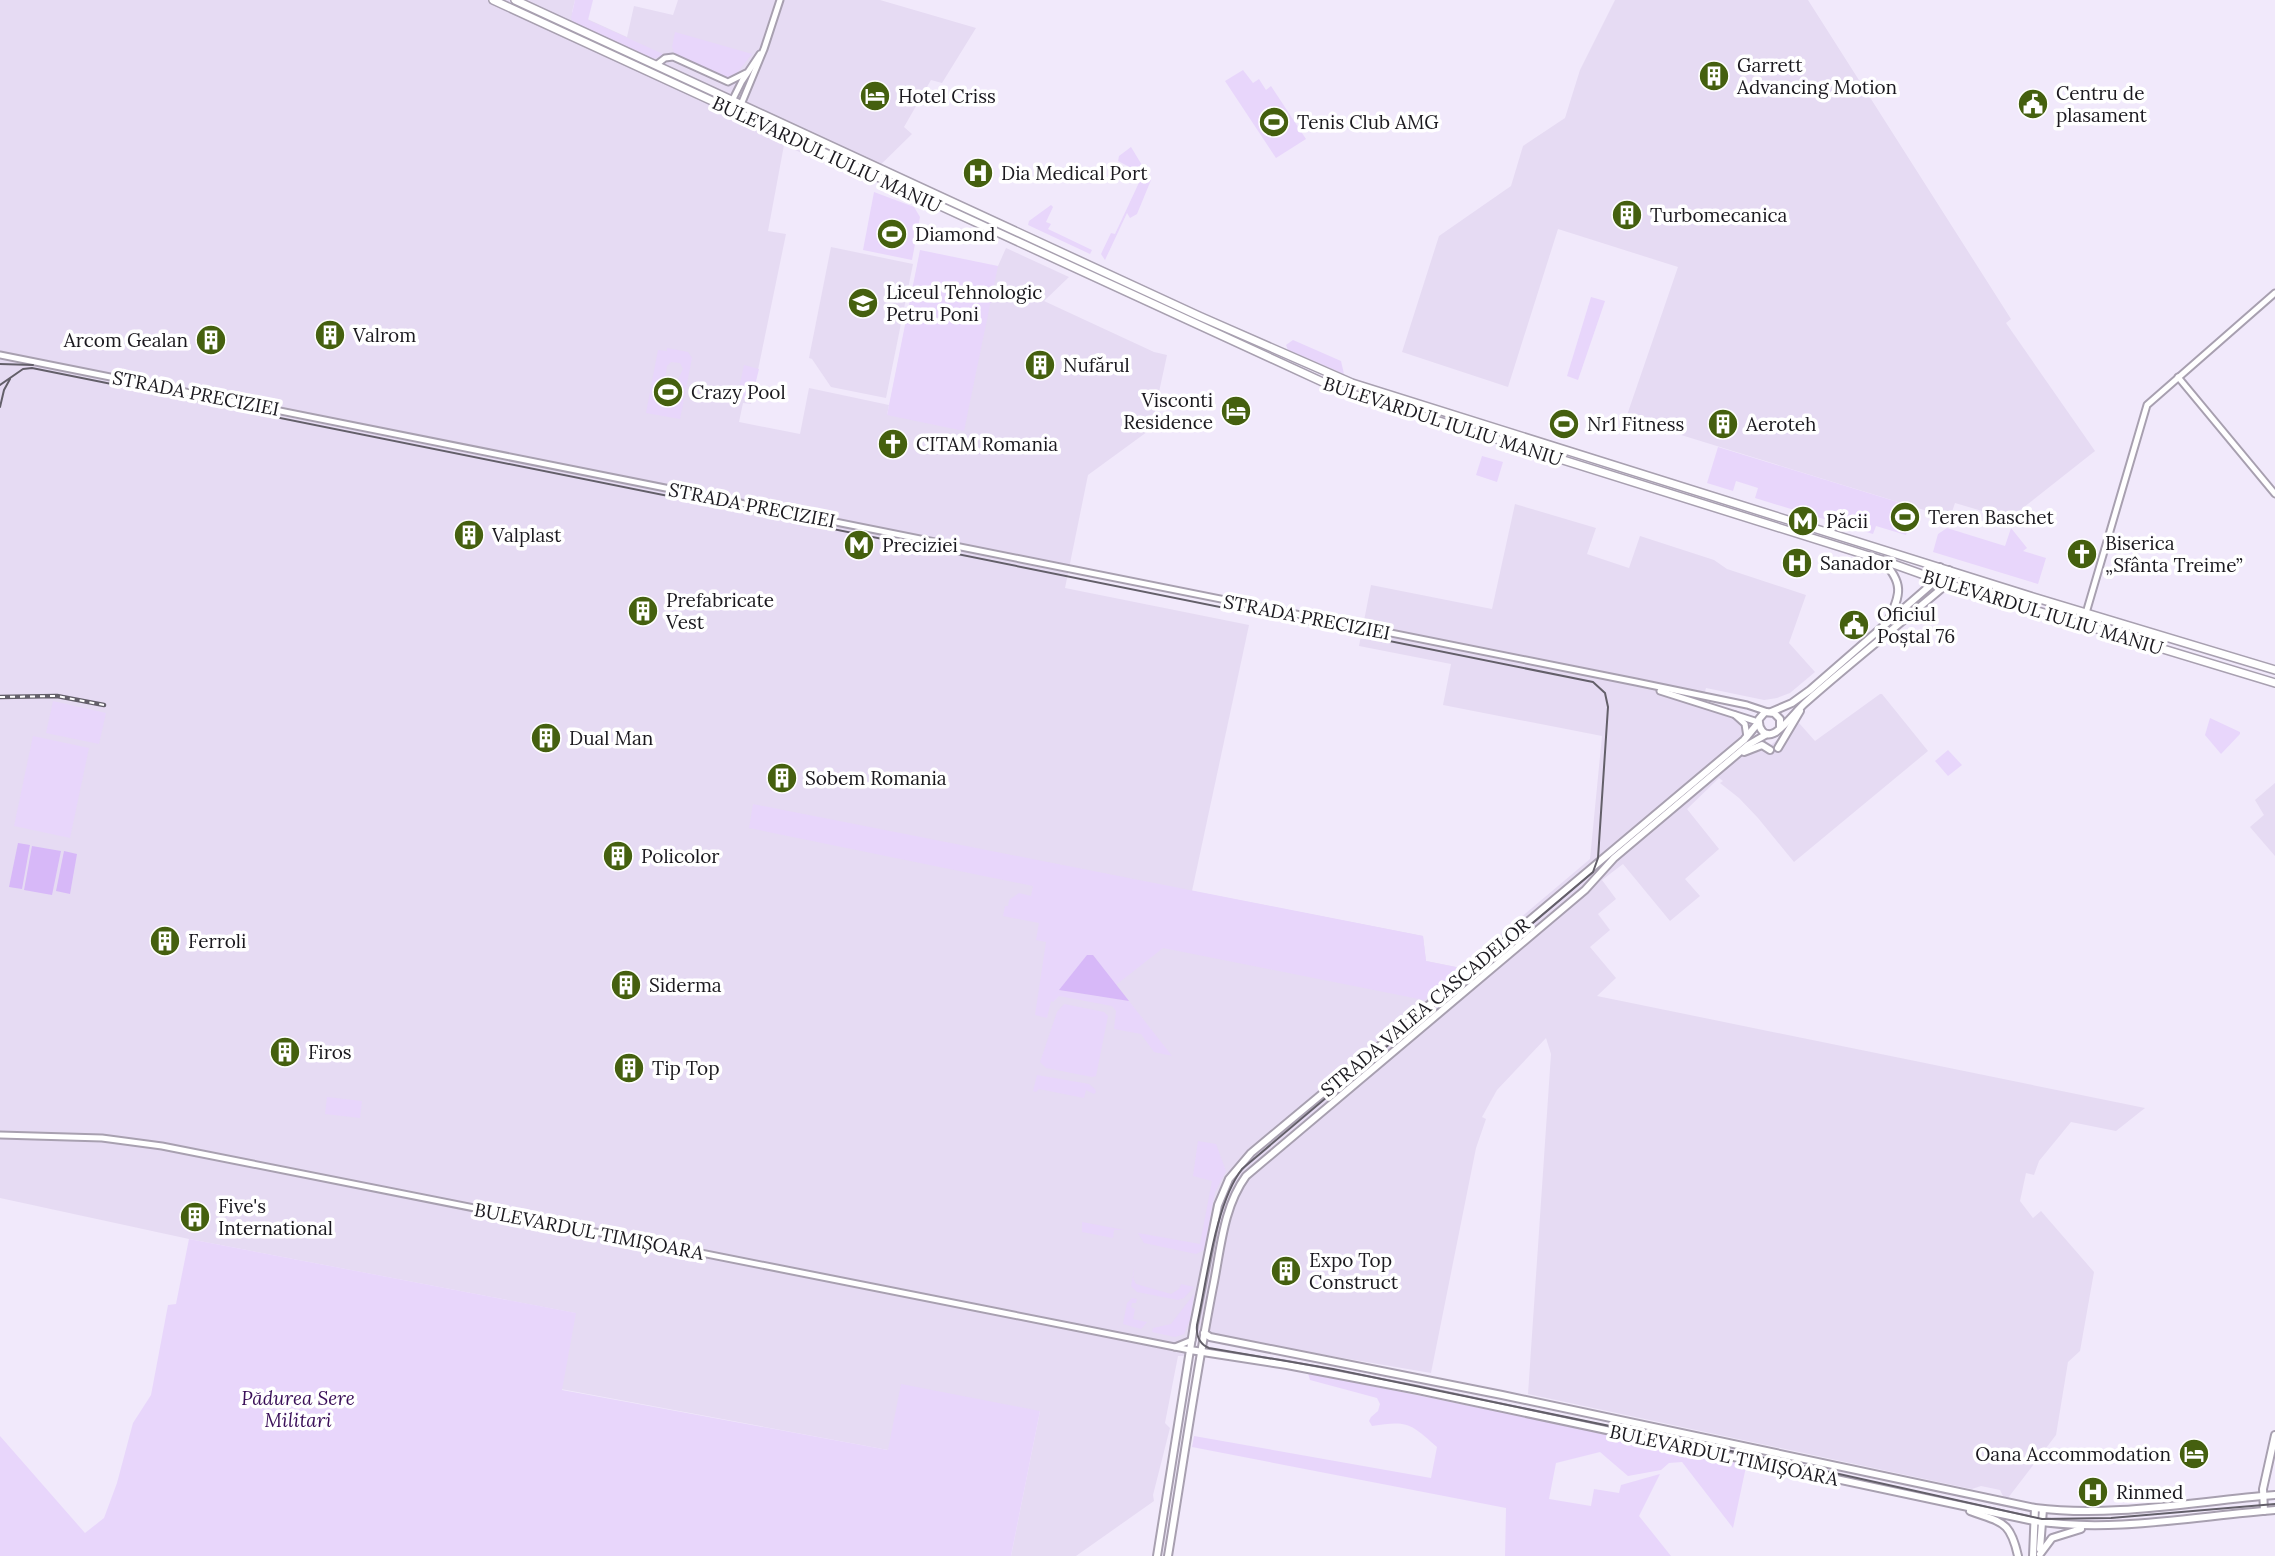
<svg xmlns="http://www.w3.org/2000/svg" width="2275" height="1556" font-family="Lora,serif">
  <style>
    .built { fill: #e6dbf3 }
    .green { fill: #e8d6fb; fill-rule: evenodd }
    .water { fill: #d7b8f8 }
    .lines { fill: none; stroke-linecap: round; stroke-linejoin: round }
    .tertiary-casing { stroke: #a8a0b0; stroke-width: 9 }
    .secondary-casing { stroke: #a8a0b0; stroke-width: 10 }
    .primary-casing { stroke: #a8a0b0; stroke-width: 10 }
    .tertiary { stroke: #fff; stroke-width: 5 }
    .secondary { stroke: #fff; stroke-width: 6 }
    .primary { stroke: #fff; stroke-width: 7 }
    .tram { stroke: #635f69; stroke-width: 2 }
    .rail-casing { stroke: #635f69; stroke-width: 4.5 }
    .rail { stroke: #fff; stroke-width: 2; stroke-dasharray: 5; stroke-linecap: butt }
    .labels { text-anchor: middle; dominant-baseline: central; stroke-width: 7; stroke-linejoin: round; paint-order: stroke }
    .poi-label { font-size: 19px; fill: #1b191f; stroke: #fff; text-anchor: start }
    .street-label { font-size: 19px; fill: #1b191f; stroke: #fff }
    .park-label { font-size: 19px; font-style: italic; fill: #3a0f58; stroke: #fff }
  </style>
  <rect width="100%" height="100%" fill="#f1e9fb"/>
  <!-- built -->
  <g class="built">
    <path d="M0,0H575L572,12L627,37L634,6L673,15L678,0H880L976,28L942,83L931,80L904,127L912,134L864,181L784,145L768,231L786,234L751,404L743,403L739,422L800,434L809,388L889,405L887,415L998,266L1006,248L1069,277L1044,301L1154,352L1167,355L1151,429L1088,475L1065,588L1249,625L1192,891L1423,936L1426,961L1461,968L1590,859L1602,736L1443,705L1451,664L1359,646L1371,585L1492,609L1515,504L1596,528L1587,554L1629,568L1640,536L1714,560L1727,569L1806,595L1789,643L1815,672L1790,693L1777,698L1764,700L1706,688L1701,706L1738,721L1763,751L1799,723L1815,741L1880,694H1882L1928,751L1794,862L1758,818L1739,798L1720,783L1723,781L1719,778L1687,809L1719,849L1685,879L1700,896L1670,921L1623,864L1602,880L1616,899L1598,914L1610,930L1590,947L1616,978L1597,996L2145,1108L2116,1131L2071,1122L2039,1161L2034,1175L2026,1173L2020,1201L2033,1218L2041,1211L2094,1272L2080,1351L2068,1362L2056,1435L2008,1498L2003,1496L2000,1490L1981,1486L1972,1489L1962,1487L1528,1394L1551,1054L1546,1038L1497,1090L1482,1117L1486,1119L1476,1148L1431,1373L1190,1332L1185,1356H1178L1165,1423L1170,1428L1153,1495L1154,1501L1076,1556H1011L1040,1411L888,1450L561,1389L575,1313L189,1239L0,1198Z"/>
    <path d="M1615,0H1808L2011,319L2006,323L2095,451L2009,519L1955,503L1950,518L1626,418L1678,267L1558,229L1508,387L1402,352L1439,236L1511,186L1523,146L1565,118L1580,70Z"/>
    <path d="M831,247L913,264L886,398L831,387L812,359L809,358Z"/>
    <path d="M2275,783V856L2250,827L2264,815L2255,800Z"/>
  </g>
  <!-- green -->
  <g class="green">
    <path d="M575,0H593L588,20L663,54L661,56L652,59L573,22L571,18Z"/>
    <path d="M675,32L752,54L737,73L727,78L675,55L672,47Z"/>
    <path d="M1243,70L1253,83L1259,79L1266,90L1271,86L1306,139L1276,158L1225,81Z"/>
    <path d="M1131,147L1151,180L1137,214L1130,218L1127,213L1105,260L1101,254L1111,233L1115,234L1143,174L1118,161L1119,156Z"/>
    <path d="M874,192L914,207L920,217L912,260L863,250Z"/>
    <path d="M1051,205L1053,207L1046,222L1051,224L1048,229L1092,250L1090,254L1028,225L1029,221Z"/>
    <path d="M920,250L998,266L964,431L887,415Z"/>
    <path d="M1591,297L1605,301L1578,380L1567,376Z"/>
    <path d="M1293,340L1341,361L1344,374L1288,350L1286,345Z"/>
    <path d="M667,348L688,352L692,358L680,419L646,413L658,350L667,351ZM671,362L680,363L683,369L679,377L674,405H661L667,366Z"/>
    <path d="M744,365L759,369L751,401L737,397Z"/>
    <path d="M1718,447L1914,507L1906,535L1876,526L1873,534L1755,498L1758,488L1736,481L1733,491L1707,483Z"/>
    <path d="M1482,456L1503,462L1497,482L1476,475Z"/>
    <path d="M1947,528L2005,546L2011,528L2027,548L2023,551L2046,558L2038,584L1933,552L1938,534Z"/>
    <path d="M53,701L106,713L99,744L46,733Z"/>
    <path d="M2210,718L2240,732V734L2221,754L2205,735Z"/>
    <path d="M33,736L89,748L70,838L14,826Z"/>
    <path d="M1948,750L1962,765L1948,776L1935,761Z"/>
    <path d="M753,804L1423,936L1426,961L1461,968L1424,1000L1163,948L1116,985L1093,955L1059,990L1129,1001L1172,1056L1154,1052L1141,1034L1114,1029L1116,1011L1112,1006L1059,996L1053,1002L1051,1001L1047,1018L1035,1015L1046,942L1036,940L1039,923L1003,916L1005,906H1008L1009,900L1019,893L1031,896L1033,886L749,828Z"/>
    <path d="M1064,1004L1104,1012L1108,1016L1096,1076L1092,1077L1046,1068L1040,1062L1057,1012Z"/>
    <path d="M1037,1075L1089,1084L1095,1089L1096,1092L1094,1094L1086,1090L1084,1098L1039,1089L1036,1092L1033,1091Z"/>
    <path d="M327,1097L362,1101L360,1118L325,1114Z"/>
    <path d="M1198,1141L1216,1144L1226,1171L1215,1192L1204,1250L1196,1254L1144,1243L1138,1233L1200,1244L1212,1181L1193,1176Z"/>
    <path d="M1082,1222L1124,1230H1114L1113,1238L1082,1232Z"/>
    <path d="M189,1239L576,1313L562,1390L888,1450L901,1384L1040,1411L1011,1556H0V1436L85,1533L104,1518L117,1483L133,1423L151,1395L168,1305L176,1304Z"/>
    <path d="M1135,1264L1133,1278L1136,1284L1171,1294L1179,1289L1181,1284L1194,1287L1184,1298L1178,1300L1137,1292L1131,1286Z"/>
    <path d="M1194,1294L1190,1320L1184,1334L1175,1337L1152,1332L1153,1328L1171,1324Z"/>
    <path d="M1132,1298L1137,1299L1136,1303H1132L1131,1307L1135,1309L1133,1319L1147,1322L1141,1329L1123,1324L1127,1303Z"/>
    <path d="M1308,1373L1747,1462L1733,1528L1682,1462L1669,1463L1661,1470L1628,1476L1600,1452L1556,1463L1549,1499L1591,1506L1594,1489L1619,1493L1621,1485L1660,1474L1639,1516L1671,1556H1505L1506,1508L1192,1447L1194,1436L1431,1478L1437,1447C1411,1424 1408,1420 1372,1426L1369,1421L1371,1417L1378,1411L1380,1404L1377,1398L1310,1380Z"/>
  </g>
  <!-- water -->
  <g class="water">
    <path d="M18,843L30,845L22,889L9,887Z"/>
    <path d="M32,846L61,851L52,895L24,890Z"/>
    <path d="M64,851L77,854L70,894L56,891Z"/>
    <path d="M1087,955H1093L1129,1001L1059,990Z"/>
  </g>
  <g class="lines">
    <!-- tertiary casing -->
    <g class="tertiary-casing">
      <g id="tertiary">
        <path d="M656,65L665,58L673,57L728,82L746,73"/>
        <path d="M731,103L742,81L760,54"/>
        <path d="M740,107L764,49L780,0"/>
        <path d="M0,355L1636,682L1747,705L1768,712"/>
        <path d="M2178,377L2275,494"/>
        <path d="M2086,613L2147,405L2275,293"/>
        <path d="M1660,691L1758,722"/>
        <path d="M1735,715L1745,724L1747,737"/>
        <path d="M0,1135L102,1138L162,1146L1190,1350"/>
        <path d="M1175,1347L1192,1340"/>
      </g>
    </g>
    <!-- secondary casing -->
    <g class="secondary-casing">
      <g id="secondary">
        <path d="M1882,560C1904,583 1901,594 1888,621"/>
        <path d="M1771,712L1792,703L1810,690L1933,583L1940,567"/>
        <path d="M1780,727V719L1774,713L1765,712L1759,719C1758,728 1764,738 1774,733C1783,729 1797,710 1805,703C1849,664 1896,627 1941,589L1949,570"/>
        <path d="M1778,748L1800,711"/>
        <path d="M1744,752L1762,745L1770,750"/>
        <path d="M1204,1333L1210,1337L1502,1395L2035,1508C2114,1518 2196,1501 2275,1495"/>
        <path d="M1190,1350L1287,1365L1418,1390L2034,1521C2114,1533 2196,1516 2275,1510"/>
        <path d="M1970,1511C2002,1523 2010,1520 2018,1556"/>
        <path d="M2264,1511L2263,1489L2275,1435"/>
        <path d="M2040,1549L2043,1509"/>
        <path d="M2040,1554L2052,1538L2081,1529"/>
        <path d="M1157,1556L1194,1325L1218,1205L1229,1179L1251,1153C1416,1016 1580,879 1744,740L1758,723"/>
        <path d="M1168,1556C1183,1465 1196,1373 1214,1282C1221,1246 1224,1206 1246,1176L1585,890L1614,858L1748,745L1767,734"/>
        <path d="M2033,1556L2035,1508"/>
      </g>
    </g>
    <!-- primary casing -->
    <g class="primary-casing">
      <g id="primary">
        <path d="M493,0L1340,390L1882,560L1955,586L2275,683"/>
        <path d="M515,0L1199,316L1352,383L2033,597L2275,670"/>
      </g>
    </g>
    <!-- tertiary -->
    <use href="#tertiary" class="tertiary"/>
    <!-- secondary -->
    <use href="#secondary" class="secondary"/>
    <!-- primary -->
    <use href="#primary" class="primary"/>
    <!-- tram -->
    <g class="tram">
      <path d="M0,364L33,365"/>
      <path d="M0,385L23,369L32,368L1593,682L1605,693L1608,707L1598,858L1593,872L1242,1169C1215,1204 1207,1281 1197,1325C1196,1336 1199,1344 1209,1348L1333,1369L1794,1464L2042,1519L2111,1518L2275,1504"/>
      <path d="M0,407L4,390L10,379"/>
    </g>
    <!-- rail casing -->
    <g class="rail-casing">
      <path id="rail" d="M0,697L57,696L104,705"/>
    </g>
    <!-- rail -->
    <use href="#rail" class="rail"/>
  </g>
  <!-- icons -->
  <defs>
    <g id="building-disc" transform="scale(1.575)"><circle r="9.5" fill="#45600f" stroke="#fff"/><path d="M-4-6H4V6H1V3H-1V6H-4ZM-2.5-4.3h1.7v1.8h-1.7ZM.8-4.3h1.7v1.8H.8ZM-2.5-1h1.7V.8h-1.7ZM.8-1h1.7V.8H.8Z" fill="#fff"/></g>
    <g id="hotel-disc" transform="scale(1.575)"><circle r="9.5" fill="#45600f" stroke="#fff"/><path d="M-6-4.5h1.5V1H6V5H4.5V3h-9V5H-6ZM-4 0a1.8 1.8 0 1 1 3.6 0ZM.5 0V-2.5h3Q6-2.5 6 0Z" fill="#fff"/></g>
    <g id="civic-disc" transform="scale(1.575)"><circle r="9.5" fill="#45600f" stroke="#fff"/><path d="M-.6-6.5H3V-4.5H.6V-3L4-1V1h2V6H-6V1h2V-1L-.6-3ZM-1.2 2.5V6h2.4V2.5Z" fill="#fff"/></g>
    <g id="stadium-disc" transform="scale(1.575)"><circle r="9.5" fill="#45600f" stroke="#fff"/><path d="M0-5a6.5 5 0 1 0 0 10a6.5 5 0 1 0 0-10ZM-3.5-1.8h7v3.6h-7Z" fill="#fff"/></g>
    <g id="hospital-disc" transform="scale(1.575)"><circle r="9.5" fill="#45600f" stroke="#fff"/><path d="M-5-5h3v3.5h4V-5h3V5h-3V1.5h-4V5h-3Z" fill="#fff"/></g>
    <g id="school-disc" transform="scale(1.575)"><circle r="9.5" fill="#45600f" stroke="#fff"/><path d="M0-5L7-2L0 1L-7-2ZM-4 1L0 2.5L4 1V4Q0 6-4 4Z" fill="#fff"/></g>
    <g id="church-disc" transform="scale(1.575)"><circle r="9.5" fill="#45600f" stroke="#fff"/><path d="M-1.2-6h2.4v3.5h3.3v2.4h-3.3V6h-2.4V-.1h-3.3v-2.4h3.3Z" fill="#fff"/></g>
    <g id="metro-disc" transform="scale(1.575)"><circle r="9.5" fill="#45600f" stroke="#fff"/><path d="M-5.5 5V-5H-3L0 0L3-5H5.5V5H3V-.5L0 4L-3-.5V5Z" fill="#fff"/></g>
  </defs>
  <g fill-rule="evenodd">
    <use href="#building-disc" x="1714" y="76"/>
    <use href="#hotel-disc" x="875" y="96"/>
    <use href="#civic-disc" x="2033" y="104"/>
    <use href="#stadium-disc" x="1274" y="122"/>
    <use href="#hospital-disc" x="978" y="173"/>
    <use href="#building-disc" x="1627" y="215"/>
    <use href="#stadium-disc" x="892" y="234"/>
    <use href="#school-disc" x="863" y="303"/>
    <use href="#building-disc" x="330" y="335"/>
    <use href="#building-disc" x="211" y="340"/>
    <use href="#building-disc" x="1040" y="365"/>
    <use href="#stadium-disc" x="668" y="392"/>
    <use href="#hotel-disc" x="1236" y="411"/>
    <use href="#stadium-disc" x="1564" y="424"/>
    <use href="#building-disc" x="1723" y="424"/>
    <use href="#church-disc" x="893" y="444"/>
    <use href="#stadium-disc" x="1905" y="517"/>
    <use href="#metro-disc" x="1803" y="521"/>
    <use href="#building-disc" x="469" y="535"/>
    <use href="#metro-disc" x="859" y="545"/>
    <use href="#church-disc" x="2082" y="554"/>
    <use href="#hospital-disc" x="1797" y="563"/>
    <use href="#building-disc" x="643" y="611"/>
    <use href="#civic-disc" x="1854" y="625"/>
    <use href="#building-disc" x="546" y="738"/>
    <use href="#building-disc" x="782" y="778"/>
    <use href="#building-disc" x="618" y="856"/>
    <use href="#building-disc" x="165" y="941"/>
    <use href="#building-disc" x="626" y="985"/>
    <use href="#building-disc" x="285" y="1052"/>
    <use href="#building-disc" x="629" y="1068"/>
    <use href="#building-disc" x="195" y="1217"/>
    <use href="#building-disc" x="1286" y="1271"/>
    <use href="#hotel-disc" x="2194" y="1454"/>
    <use href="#hospital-disc" x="2093" y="1492"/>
  </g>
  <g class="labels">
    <!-- poi labels -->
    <g class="poi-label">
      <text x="1737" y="65">Garrett<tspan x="1737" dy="22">Advancing Motion</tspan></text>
      <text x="2056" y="93">Centru de<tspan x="2056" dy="22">plasament</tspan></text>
      <text x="898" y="96">Hotel Criss</text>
      <text x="1297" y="122">Tenis Club AMG</text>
      <text x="1001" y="173">Dia Medical Port</text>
      <text x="1650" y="215">Turbomecanica</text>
      <text x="915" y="234">Diamond</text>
      <text x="886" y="292">Liceul Tehnologic<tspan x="886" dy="22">Petru Poni</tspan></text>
      <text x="353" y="335">Valrom</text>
      <text x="188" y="340" text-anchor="end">Arcom Gealan</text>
      <text x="1063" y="365">Nufărul</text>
      <text x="691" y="392">Crazy Pool</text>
      <text x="1213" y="400" text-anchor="end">Visconti<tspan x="1213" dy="22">Residence</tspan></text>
      <text x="1587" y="424">Nr1 Fitness</text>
      <text x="1746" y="424">Aeroteh</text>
      <text x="916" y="444">CITAM Romania</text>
      <text x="1928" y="517">Teren Baschet</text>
      <text x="1826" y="521">Păcii</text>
      <text x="492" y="535">Valplast</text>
      <text x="2105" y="543">Biserica<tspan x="2105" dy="22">„Sfânta Treime”</tspan></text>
      <text x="882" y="545">Preciziei</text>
      <text x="1820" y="563">Sanador</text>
      <text x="666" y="600">Prefabricate<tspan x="666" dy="22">Vest</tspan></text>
      <text x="1877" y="614">Oficiul<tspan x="1877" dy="22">Poștal 76</tspan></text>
      <text x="569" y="738">Dual Man</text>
      <text x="805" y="778">Sobem Romania</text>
      <text x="641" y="856">Policolor</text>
      <text x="188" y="941">Ferroli</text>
      <text x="649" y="985">Siderma</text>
      <text x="308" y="1052">Firos</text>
      <text x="652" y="1068">Tip Top</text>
      <text x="218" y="1206">Five's<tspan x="218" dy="22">International</tspan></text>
      <text x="1309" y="1260">Expo Top<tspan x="1309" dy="22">Construct</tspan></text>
      <text x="2171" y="1454" text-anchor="end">Oana Accommodation</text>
      <text x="2116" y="1492">Rinmed</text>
    </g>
    <!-- street labels -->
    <g class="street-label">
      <text transform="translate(827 154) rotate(25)">BULEVARDUL IULIU MANIU</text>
      <text transform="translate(196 393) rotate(11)">STRADA PRECIZIEI</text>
      <text transform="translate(1443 421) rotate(18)">BULEVARDUL IULIU MANIU</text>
      <text transform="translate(752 505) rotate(11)">STRADA PRECIZIEI</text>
      <text transform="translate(2043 612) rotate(17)">BULEVARDUL IULIU MANIU</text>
      <text transform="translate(1307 617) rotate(11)">STRADA PRECIZIEI</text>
      <text transform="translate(1425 1007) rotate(-40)">STRADA VALEA CASCADELOR</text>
      <text transform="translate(589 1231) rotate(11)">BULEVARDUL TIMIȘOARA</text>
      <text transform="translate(1724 1455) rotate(12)">BULEVARDUL TIMIȘOARA</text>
    </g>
    <!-- park labels -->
    <g class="park-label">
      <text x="298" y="1398">Pădurea Sere<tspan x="298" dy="22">Militari</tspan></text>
    </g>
  </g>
</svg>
